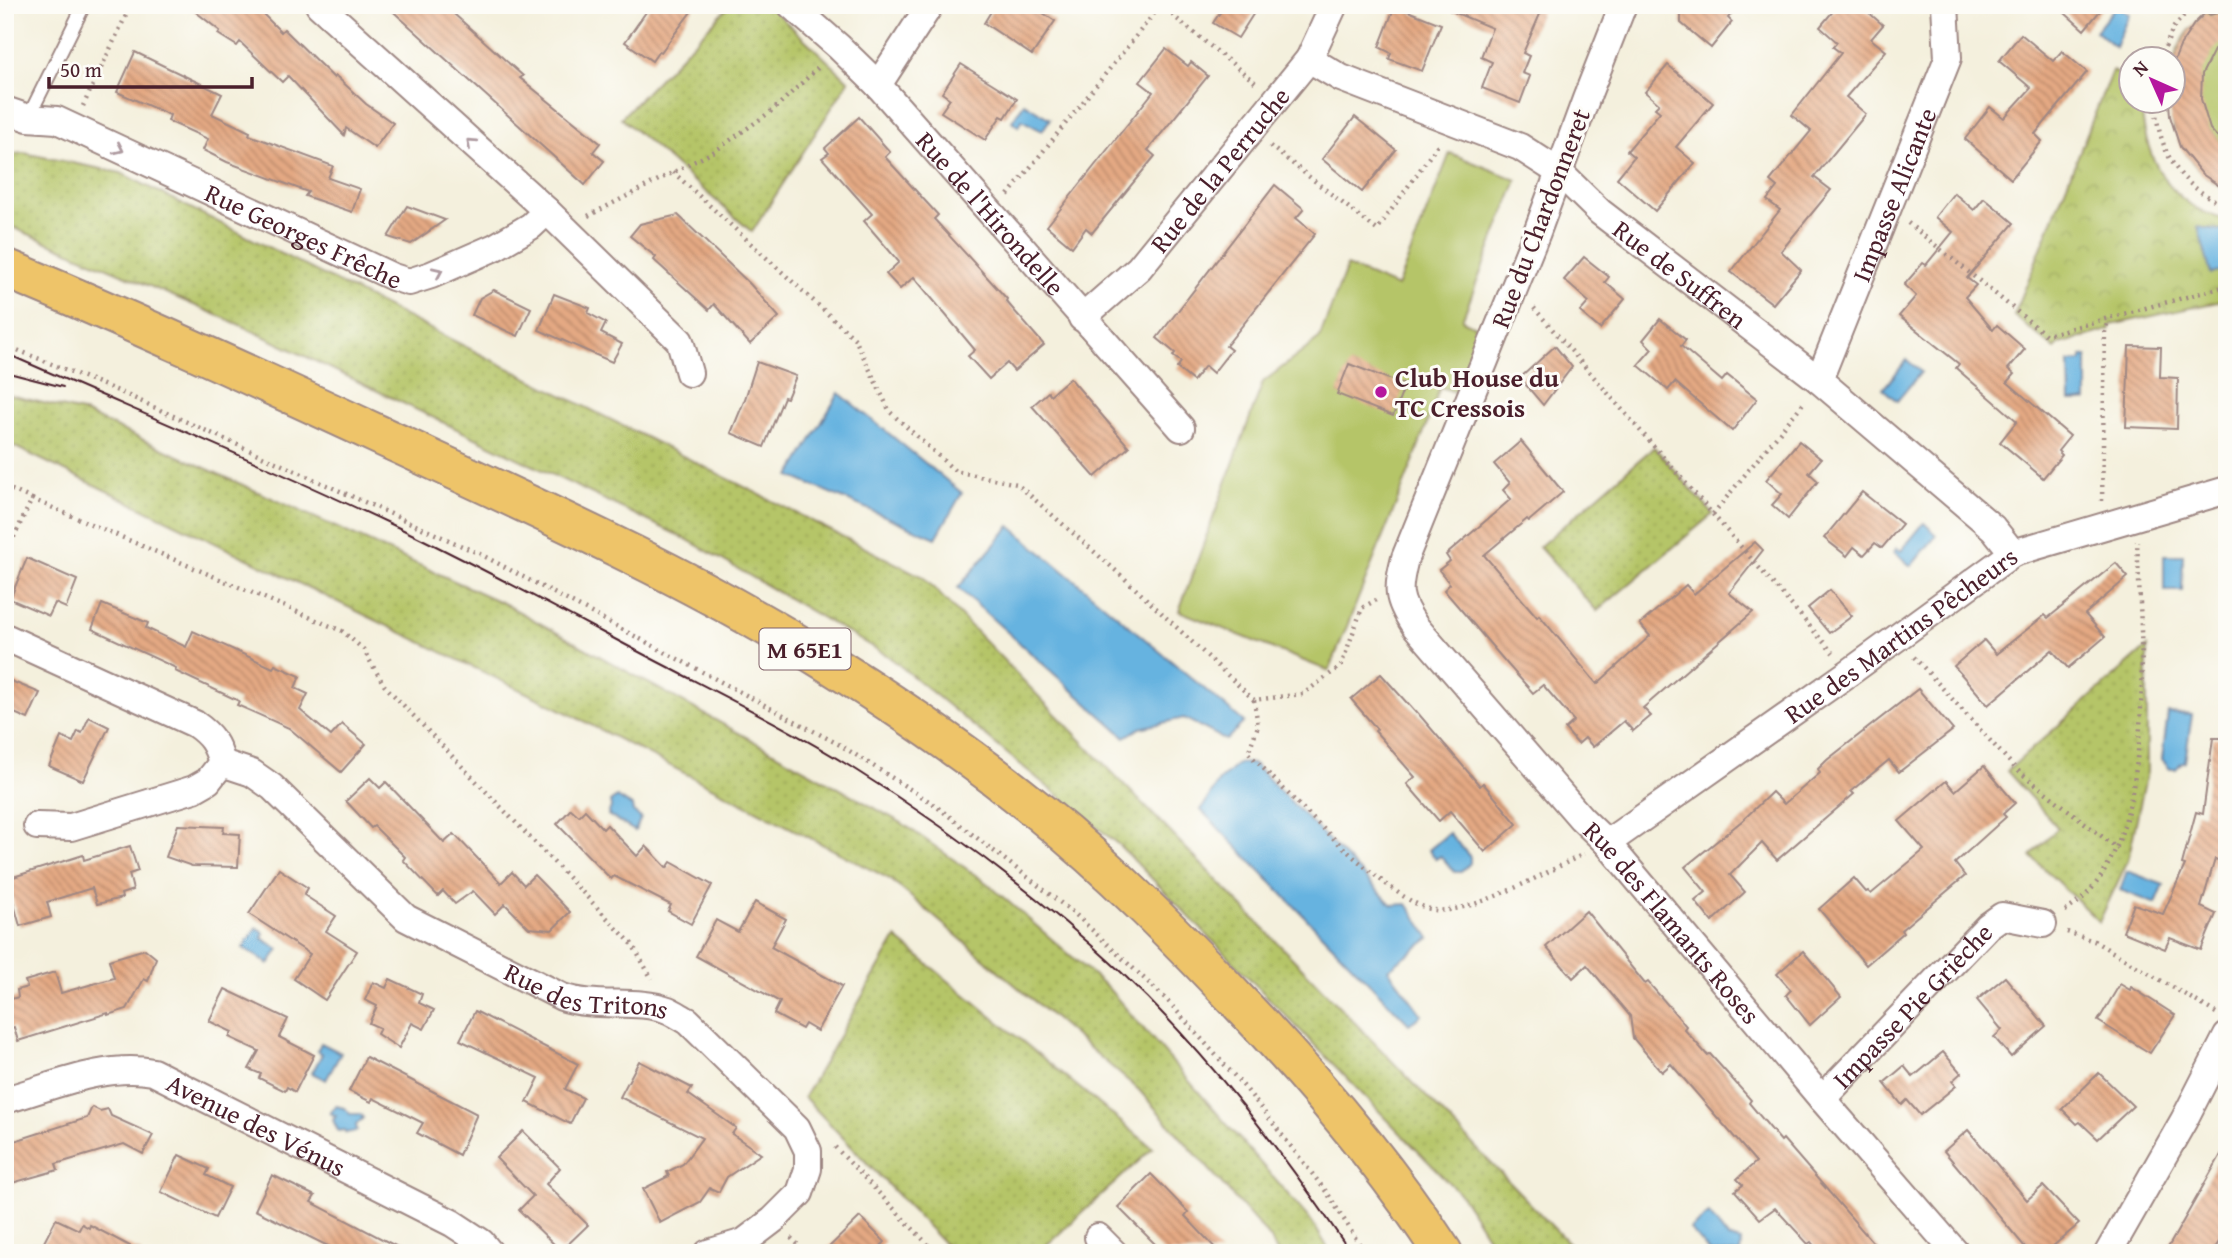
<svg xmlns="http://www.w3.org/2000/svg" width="2232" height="1258" font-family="'Gentium Book Plus',serif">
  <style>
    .grass { fill: url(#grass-dots); stroke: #80724a; stroke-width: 2 }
    .park { fill: url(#park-crowns); stroke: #80724a; stroke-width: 2 }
    .pitch { fill: #b5c568; stroke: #80724a; stroke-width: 2 }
    .water { fill: #66b3e0; stroke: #586986; stroke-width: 2 }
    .building { fill: url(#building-back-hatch) }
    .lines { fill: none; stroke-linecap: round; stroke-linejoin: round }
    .lane-casing { stroke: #9f8884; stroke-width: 16 }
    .street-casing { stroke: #9f8884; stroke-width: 30 }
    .primary-casing { stroke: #9f8884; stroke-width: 42 }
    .path { stroke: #9f8884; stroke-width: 4.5; stroke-dasharray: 2 5; stroke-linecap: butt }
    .lane { stroke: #fff; stroke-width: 12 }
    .street { stroke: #fff; stroke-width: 26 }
    .primary { stroke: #eec469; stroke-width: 38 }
    .tram { stroke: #4a1f2b; stroke-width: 2 }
    .oneway { stroke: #ae9aa0 }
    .poi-dot { fill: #b5179e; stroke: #fdfcf7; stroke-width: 2.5 }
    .labels { text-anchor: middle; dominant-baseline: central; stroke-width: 6; stroke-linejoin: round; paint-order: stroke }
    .shield { fill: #fdfcf7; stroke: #806168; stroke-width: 2 }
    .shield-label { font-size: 24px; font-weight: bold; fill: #4a1f2b }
    .street-label { font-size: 26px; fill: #4a1f2b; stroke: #fdfcf7 }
    .poi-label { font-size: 26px; font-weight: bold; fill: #4a1f2b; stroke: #fdfcf7; text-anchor: start }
  </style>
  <defs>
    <pattern id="grass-dots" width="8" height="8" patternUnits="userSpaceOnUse" patternTransform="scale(1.75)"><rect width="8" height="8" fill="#b5c568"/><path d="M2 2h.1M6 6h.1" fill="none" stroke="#9da95a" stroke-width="1.8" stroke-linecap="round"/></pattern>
    <pattern id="park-crowns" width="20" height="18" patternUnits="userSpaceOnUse" patternTransform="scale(1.75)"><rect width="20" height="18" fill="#b5c568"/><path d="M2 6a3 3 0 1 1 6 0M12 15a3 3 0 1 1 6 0" fill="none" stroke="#9da95a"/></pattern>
    <pattern id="building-back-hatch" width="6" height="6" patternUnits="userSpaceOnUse" patternTransform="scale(1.75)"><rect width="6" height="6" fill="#e4a983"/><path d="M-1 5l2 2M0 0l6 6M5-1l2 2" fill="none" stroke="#bb896b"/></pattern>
  </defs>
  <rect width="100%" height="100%" fill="#fdfcf7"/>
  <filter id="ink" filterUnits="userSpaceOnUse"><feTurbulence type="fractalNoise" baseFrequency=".0143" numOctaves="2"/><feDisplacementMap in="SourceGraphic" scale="14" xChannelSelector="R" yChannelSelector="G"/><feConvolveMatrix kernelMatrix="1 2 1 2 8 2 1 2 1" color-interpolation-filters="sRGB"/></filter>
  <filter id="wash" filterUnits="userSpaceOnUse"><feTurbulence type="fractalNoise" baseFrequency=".00686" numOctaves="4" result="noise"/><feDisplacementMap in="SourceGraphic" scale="28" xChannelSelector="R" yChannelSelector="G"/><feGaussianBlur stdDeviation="1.57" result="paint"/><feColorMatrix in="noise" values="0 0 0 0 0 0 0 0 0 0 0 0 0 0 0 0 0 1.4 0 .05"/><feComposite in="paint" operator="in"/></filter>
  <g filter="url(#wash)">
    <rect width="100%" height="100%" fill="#f4f0dd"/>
    <!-- grass -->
    <g class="grass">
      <path d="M730,5H768L849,81L752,232L621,118Z"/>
      <path d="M24,153L121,173L923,577L1578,1253H1498L1462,1196L1120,846L888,656L686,539L238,324L5,224V155Z"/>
      <path d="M5,394L82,412L505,604L902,823L988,884L1108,988L1312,1222L1331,1253H1277L1271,1239L1139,1090L890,879L556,707L5,442Z"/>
      <path d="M1654,447L1713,514L1597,611L1539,547Z"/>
      <path d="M2147,647V772L2128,860L2099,922L2031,856L2058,828L2007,771Z"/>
      <path d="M896,938L1153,1148L1038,1253H953L804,1097Z"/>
    </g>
    <!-- park -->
    <path class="park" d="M2112,71L2130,80V102H2141C2144,158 2168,206 2227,220V300L2111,325L2109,330L2060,344L2055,349L2014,316Z"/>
    <!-- pitch -->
    <g class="pitch">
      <path d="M2213,5H2227V190C2192,172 2172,140 2169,102H2172C2173,90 2171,78 2173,67C2175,42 2197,21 2213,5Z"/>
      <path d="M1450,153L1517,180L1462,320L1480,328L1455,392L1440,387L1413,462L1329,671L1179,611L1263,382L1319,339L1347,266L1397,287Z"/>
    </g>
    <!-- water -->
    <g class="water">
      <path d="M2117,5L2129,14L2115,47L2096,31Z"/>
      <path d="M1024,103L1050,119L1042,131L1022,120L1018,126L1012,121Z"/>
      <path d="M2198,227L2219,230L2227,229V270L2211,274Z"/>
      <path d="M2082,356L2087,357V401H2070L2069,362L2082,361Z"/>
      <path d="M1907,360L1921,372L1897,401L1883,389Z"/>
      <path d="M839,393L962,493L936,538L790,476Z"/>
      <path d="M1924,523L1937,535L1911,566L1894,552L1897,548L1901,551Z"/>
      <path d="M1010,526L1244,722L1226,740L1184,718L1140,728L1125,737L958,588Z"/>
      <path d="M2164,555H2183L2182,591H2164Z"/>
      <path d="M2168,713L2192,715L2185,762H2182L2176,769H2170L2162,759Z"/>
      <path d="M1239,763L1254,764L1392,905L1407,904L1430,938L1388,969L1422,1015L1409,1024L1201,810L1219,781Z"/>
      <path d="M617,797L632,806L633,812L641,818L635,831L608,815L611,807L610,802Z"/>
      <path d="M1449,833L1470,857V863L1461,872H1455L1440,856L1436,859L1429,850Z"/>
      <path d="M2127,871L2164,885L2156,904L2120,890Z"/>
      <path d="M256,928L264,933L262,938L279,949L269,964L243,948Z"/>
      <path d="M321,1043L341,1053L326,1080L312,1073L322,1054L317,1051Z"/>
      <path d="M336,1106L344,1108L350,1114H360L363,1118L356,1125L357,1131L346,1133L344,1130L338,1131L333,1120L336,1116L330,1113Z"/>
      <path d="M1709,1214L1728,1238L1741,1241L1740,1253H1710L1690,1229Z"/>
    </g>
    <g id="blocks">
      <!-- building -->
      <g class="building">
        <path d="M187,5H254L281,32L284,29L334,78L336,76L366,104L393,123L375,148L346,128L344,135L288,76L282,82L240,42L237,46L218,34L220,31Z"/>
        <path d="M386,5H444L523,76L520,78L600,143L593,152L604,161L585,185Z"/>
        <path d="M651,5H696L661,52L659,51L652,61L625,42Z"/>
        <path d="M995,5H1031L1055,21L1032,55L984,23Z"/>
        <path d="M1225,5H1259L1238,38L1213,23Z"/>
        <path d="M1437,5H1544L1523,53L1529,56L1522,73L1530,76L1520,103L1482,88L1492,62L1481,57L1492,28Z"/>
        <path d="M1688,5H1738L1728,18L1732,22L1711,48L1681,23V15Z"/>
        <path d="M1838,5H1860L1883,25L1871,39L1886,51L1846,97L1866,114L1814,177L1831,190L1781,251L1801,270L1773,304L1731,272L1780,210L1767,200L1777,187L1770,181L1811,131L1792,115L1841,53L1833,47L1837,42L1820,27Z"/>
        <path d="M2056,5H2105L2084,30Z"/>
        <path d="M2221,5H2227V37L2214,50L2202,74L2201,99L2210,129L2227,148V191L2202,174L2180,147L2170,116L2169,102H2173V64L2181,44L2194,24L2206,12L2210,15L2218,13Z"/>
        <path d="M1395,6L1441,24L1422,71L1389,59L1391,53L1379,47Z"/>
        <path d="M2021,34L2053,61L2062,51L2087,72L2035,134L2042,141L2011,179L1965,139L1990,107L2004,118L2031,88L1999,61Z"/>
        <path d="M1166,49L1188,66L1191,62L1208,76L1148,150L1155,156L1092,233L1086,228L1072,247L1047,226L1153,92L1140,82Z"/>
        <path d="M135,52L222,94L212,114L250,132L249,135L333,166L328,178L360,189L352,212L305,196L308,192L227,162L203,150L208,139L168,121L170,115L117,92Z"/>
        <path d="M961,64L1017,99L1005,118L1001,116L985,140L941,112L950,99L942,93Z"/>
        <path d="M1668,65L1713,103L1676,147L1695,163L1655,211L1617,178L1634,157L1627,151L1660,112L1655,108L1659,104L1645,92Z"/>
        <path d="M859,117L890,152L885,157L938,215L934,219L1007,299L1006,301L1044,345L1014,371L1007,363L989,379L968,356L975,350L914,277L900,289L886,274L899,262L864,221L872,214L822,158L829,153L825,148Z"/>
        <path d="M1355,117L1396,150L1362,192L1322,159Z"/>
        <path d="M1275,185L1304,209L1296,218L1315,234L1226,346L1231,350L1213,373L1205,366L1193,381L1177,368L1181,362L1173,356L1175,353L1157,338Z"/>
        <path d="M1954,193L1974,210L1984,198L2014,223L1967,278L1976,285L1965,297L1993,330L1997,325L2025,349L2008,369L2014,374L2007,382L2070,436L2058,451L2062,455L2043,478L2000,442L2017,421L1956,368L1959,364L1899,316L1916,296L1904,285L1923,263L1926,265L1953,232L1935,217Z"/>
        <path d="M407,206L445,220L411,244L388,237Z"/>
        <path d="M678,215L750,284L779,317L750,344L714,304L709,310L654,260L656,257L630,236L640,224Z"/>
        <path d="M1584,257L1609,277L1605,282L1625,299L1600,329L1580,312L1589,302L1564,280Z"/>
        <path d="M494,290L531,308L518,336L472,315L480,298Z"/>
        <path d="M554,294L590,308L588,313L606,323L601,333L622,344L612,362L539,330Z"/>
        <path d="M1660,319L1686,340L1681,346L1722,381L1727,375L1757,399L1732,431L1675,382L1668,390L1638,365L1652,349L1643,340Z"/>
        <path d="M1555,346L1572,367L1543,405L1520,378Z"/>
        <path d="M2129,346L2161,347L2160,377L2178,378L2177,429L2126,427Z"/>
        <path d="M757,362L796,376L787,398L784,397L764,447L731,433L745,399Z"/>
        <path d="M1349,364L1405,385L1393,416L1337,394Z"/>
        <path d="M1070,378L1129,447L1095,477L1032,406L1048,392L1050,395Z"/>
        <path d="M1521,441L1563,492L1529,521L1527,519L1484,555L1537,617L1539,615L1597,684L1650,636L1640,624L1686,585L1694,594L1755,542L1763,550L1729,593L1753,612L1643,708L1651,716L1633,731L1624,721L1593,747L1585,738L1578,744L1565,729L1574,721L1543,685L1533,693L1509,666L1444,590L1450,584L1439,570L1450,561L1446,555L1511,499L1503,490L1510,483L1494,464Z"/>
        <path d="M1799,441L1821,459L1809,473L1818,481L1788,519L1772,505L1782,494L1766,480Z"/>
        <path d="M1862,492L1902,524L1882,548L1875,543L1864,555L1854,547L1847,556L1824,538Z"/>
        <path d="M27,558L77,580L66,608L55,603L49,616L10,599Z"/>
        <path d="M2116,563L2128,577L2085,614L2105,637L2068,668L2052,650L1988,705L1954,666L1984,640L1996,654L2045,615L2048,618Z"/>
        <path d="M1830,590L1852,616L1829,633L1808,608Z"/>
        <path d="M102,604L148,623L146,628L186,647L193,631L273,668L275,665L300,676L295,688L308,694L300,710L331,736L342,724L366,744L341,772L289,728L237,705L239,701L175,671L176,668L92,629Z"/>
        <path d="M1381,674L1416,713L1417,712L1480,786L1483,783L1517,824L1485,852L1450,811L1439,821L1407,784L1415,777L1375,731L1377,729L1351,699Z"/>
        <path d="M11,681L40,693L28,719L5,709V693Z"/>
        <path d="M1918,689L1953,730L1899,772L1889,760L1851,791L1854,794L1777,860L1762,843L1730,875L1745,892L1712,922L1695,901L1706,892L1685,867L1743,820L1772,792L1784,804L1820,773L1818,769L1827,760Z"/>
        <path d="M89,717L109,727L83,781L49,766L61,737L73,742L78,731L82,733Z"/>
        <path d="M2213,738H2227V863L2215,859L2201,907L2216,914L2201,950L2170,938L2165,949L2123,932L2134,904L2163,914L2185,865L2182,864L2196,812L2203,814Z"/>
        <path d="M1984,766L2015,803L2003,814L2006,817L1955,863L1965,876L1901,930L1903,933L1866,965L1819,909L1854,878L1866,892L1868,891L1871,894L1924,850L1899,821L1946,781L1955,791Z"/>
        <path d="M370,778L380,788L386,782L444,843L454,834L501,883L512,872L524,885L534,875L570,912L552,930L529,928L505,904L495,914L473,891L455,904L443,891L438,896L403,860L405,857L374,826L371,828L346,801Z"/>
        <path d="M571,809L579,816L585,810L603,829L607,825L637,856L646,846L667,868L671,862L712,885L691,924L668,911L671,905L614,876L611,879L557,824Z"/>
        <path d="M178,825L224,827L223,833L240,834L238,867L192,866L166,857Z"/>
        <path d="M130,846L138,871L129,874L133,890L121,894L122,898L97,904L92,888L47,902L51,917L20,926L7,879L83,855L84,860Z"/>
        <path d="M279,869L308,888L304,895L336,916L326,931L357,951L325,1000L294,979L310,954L249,914Z"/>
        <path d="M755,902L786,919L771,947L842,986L817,1031L805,1024L802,1029L774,1014L780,1002L696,956L716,920L738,932Z"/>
        <path d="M1586,911L1645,984L1648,982L1686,1026L1684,1029L1707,1055L1710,1054L1751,1100L1749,1103L1781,1141L1783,1139L1882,1253H1820L1811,1242L1808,1244L1775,1208L1760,1219L1735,1191L1743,1185L1737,1179L1756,1162L1671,1064L1662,1072L1633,1038L1630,1016L1587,965L1573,978L1546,947Z"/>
        <path d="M145,949L156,958L148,981L144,979L127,1009L108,1015V1013L18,1041L14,1027L5,1030V1001L18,997L17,990L27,987L25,981L55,972L61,993L114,978L109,960Z"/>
        <path d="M1803,951L1841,997L1810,1025L1786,995L1791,990L1777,974Z"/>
        <path d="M2005,977L2046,1026L2011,1057L1994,1037L2002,1030L1977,1000Z"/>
        <path d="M390,979L422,994L419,1003L434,1010L424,1029L412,1023L399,1048L377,1034L380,1028L369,1023L377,1006L365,1000L373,982L386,988Z"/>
        <path d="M2120,984L2130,990L2131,987L2175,1015L2150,1053L2098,1021Z"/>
        <path d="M225,989L288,1019L279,1037L314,1055L295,1092L287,1087L285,1091L259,1078L261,1074L249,1069L259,1051L229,1037L232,1032L209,1021Z"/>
        <path d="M475,1011L578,1064L565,1089L583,1098L570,1124L527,1102L539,1078L460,1040Z"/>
        <path d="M1943,1052L1961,1073L1952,1081L1956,1086L1920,1115L1907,1100L1902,1105L1884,1083L1904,1066L1913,1077Z"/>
        <path d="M366,1057L477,1114L459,1155L417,1133L423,1123L373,1098L371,1102L349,1091Z"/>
        <path d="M639,1061L692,1088L688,1094L736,1128L732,1134L761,1154L727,1177L719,1192L710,1188L700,1202L660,1223L643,1189L669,1176L667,1172L683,1164L702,1138L620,1097Z"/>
        <path d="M2099,1073L2133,1106L2098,1139L2080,1122L2077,1124L2062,1109Z"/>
        <path d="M92,1107L100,1111L108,1109L111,1116L153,1135L143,1154L124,1144L56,1164L58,1170L5,1185V1144L87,1118Z"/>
        <path d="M1968,1130L2027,1200L2043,1186L2079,1224L2045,1253H2030L1944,1151Z"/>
        <path d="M523,1131L560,1168L546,1184L588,1225L561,1251L519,1210L533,1196L496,1158Z"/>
        <path d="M2227,1144V1229L2212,1253H2165Z"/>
        <path d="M179,1155L209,1169L206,1175L230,1187L215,1218L161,1192Z"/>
        <path d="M1151,1174L1188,1212L1185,1216L1220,1253H1164L1118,1207Z"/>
        <path d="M272,1175L315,1196L311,1202L409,1253H342L255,1210Z"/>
        <path d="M860,1217L885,1242L874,1253H823Z"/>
        <path d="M56,1219L79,1230L82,1224L89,1228L90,1225L143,1253H56L42,1246Z"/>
      </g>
    </g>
  </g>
  <g filter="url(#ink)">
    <use href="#blocks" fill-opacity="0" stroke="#9f8884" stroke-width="2"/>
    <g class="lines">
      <!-- lane casing -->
      <g class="lane-casing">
        <g id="lane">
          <path d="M2211,5L2212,6"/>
          <path d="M28,118L84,5"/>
        </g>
      </g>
      <!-- street casing -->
      <g class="street-casing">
        <g id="street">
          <path id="s1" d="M791,5L839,47L878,85L1181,428"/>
          <path id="s2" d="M1623,5L1586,99L1537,232L1405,558C1397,590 1396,598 1415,626L1581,818L1607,843L1822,1099L1956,1253"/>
          <path id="s3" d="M1309,59L1341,78L1520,147L1559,172L1600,212L1819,380L1993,528L2013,553"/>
          <path d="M878,85L930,5"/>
          <path id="s4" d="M5,110L28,118L57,120L393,277L409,282L431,275L495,247L531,226L547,211L319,5"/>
          <path d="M547,211L680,341L689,373"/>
          <path id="s5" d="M1082,318L1139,268L1309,59L1334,5"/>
          <path id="s6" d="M1819,380L1948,58L1945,5"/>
          <path d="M5,637L195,724C211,735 217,744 222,763"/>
          <path id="s7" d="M222,763L252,773L272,787L406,918L562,997C596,1009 636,998 668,1010C675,1013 682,1018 688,1021L797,1128L808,1151V1169L800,1193L773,1220L744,1242L708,1253"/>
          <path d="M37,826L71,827L194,789L208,781L222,763"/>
          <path id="s8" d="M1607,843L1850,672L2013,553L2227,490"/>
          <path id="s9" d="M1822,1099L1988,926L2002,916L2043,924"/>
          <path id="s10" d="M5,1100C52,1087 104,1063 153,1072L452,1223L481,1242L490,1253"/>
          <path d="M1098,1237L1114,1253"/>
          <path d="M2108,1253L2184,1120L2227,1036"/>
        </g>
      </g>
      <!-- primary casing -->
      <g class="primary-casing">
        <path id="primary" d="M5,268C140,324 271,385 403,446C540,510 679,572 809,651C889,700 969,754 1042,814C1111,870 1174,934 1235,998C1311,1077 1383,1161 1443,1253"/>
      </g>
      <!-- path -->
      <g class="path">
        <path d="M1161,6L1256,83"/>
        <path d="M2160,60L2173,28L2191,7"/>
        <path d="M2154,102C2161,154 2176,184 2227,206"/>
        <path d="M83,106L131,5"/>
        <path d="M1270,146L1377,230L1439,143"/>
        <path d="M673,172L855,339L890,412L955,471L1017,484L1123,577L1254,700L1303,694L1341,666L1362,608L1376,600"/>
        <path d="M1008,195L1161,5"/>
        <path d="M588,216L715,151L773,110L820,66"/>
        <path d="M1908,223L2046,335L2227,286"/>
        <path d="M1534,308L1833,653"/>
        <path d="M5,345L118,391L482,555L840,745L932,803L1075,914L1166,999L1247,1090L1328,1194L1365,1253"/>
        <path d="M5,487L32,499L5,556"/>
        <path d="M32,499L342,631L363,649L384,685L632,944L652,979"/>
        <path d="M2102,501L2105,332L2108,319"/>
        <path d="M1713,514L1805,401"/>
        <path d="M1914,657L2016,769L2118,849"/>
        <path d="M1254,700L1258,726L1248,753C1284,788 1390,905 1435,910C1471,915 1550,870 1584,854"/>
        <path d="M2065,911C2162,856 2141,638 2137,541"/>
        <path d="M2067,932L2094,941L2216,1013"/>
        <path d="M835,1147L936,1253"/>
        <path d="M791,1238L807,1253"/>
      </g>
      <!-- lane -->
      <use href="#lane" class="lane"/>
      <!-- street -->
      <use href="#street" class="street"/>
      <!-- primary -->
      <use href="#primary" class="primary"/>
      <!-- tram -->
      <g class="tram">
        <path d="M5,353C134,410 264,464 391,524C475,564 558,609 641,653C711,690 784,725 851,767C947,827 1038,895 1121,972C1209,1055 1283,1153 1351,1253"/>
        <path d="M5,372L63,387"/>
      </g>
    </g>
    <!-- one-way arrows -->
    <defs><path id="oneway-chevron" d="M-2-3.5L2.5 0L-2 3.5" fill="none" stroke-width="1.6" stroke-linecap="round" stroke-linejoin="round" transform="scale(1.75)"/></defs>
    <g class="oneway">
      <use href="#oneway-chevron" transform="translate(471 143) rotate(-138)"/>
      <use href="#oneway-chevron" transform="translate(119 149) rotate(25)"/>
      <use href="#oneway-chevron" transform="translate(438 272) rotate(-24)"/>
    </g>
  </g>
  <!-- markers -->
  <circle class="poi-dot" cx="1381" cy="392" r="7"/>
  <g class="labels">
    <!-- shield labels -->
    <rect class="shield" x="759.5" y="628.5" width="91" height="41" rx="5"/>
    <g class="shield-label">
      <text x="805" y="649">M 65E1</text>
    </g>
    <!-- street labels -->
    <g class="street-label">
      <text stroke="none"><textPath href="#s5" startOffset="203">Rue de la Perruche</textPath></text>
      <text stroke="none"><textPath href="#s6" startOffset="200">Impasse Alicante</textPath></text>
      <text stroke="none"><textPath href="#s1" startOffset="289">Rue de l'Hirondelle</textPath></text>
      <text transform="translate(1540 218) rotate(-69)">Rue du Chardonneret</text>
      <text stroke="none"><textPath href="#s4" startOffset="326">Rue Georges Frêche</textPath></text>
      <text stroke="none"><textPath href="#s3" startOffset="434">Rue de Suffren</textPath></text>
      <text stroke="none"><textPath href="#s8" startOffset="360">Rue des Martins Pêcheurs</textPath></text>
      <text stroke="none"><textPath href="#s2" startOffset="1059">Rue des Flamants Roses</textPath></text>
      <text stroke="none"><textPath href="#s7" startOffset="441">Rue des Tritons</textPath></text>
      <text stroke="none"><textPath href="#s9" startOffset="130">Impasse Pie Grièche</textPath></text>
      <text stroke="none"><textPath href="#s10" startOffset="268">Avenue des Vénus</textPath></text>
    </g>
    <!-- poi labels -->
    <g class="poi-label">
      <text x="1395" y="377">Club House du<tspan x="1395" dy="30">TC Cressois</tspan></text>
    </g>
  </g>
  <!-- margin -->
  <rect width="2232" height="1258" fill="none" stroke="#fdfcf7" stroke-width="28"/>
  <!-- north arrow -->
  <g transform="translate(2152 80) rotate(315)"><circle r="33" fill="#fdfcf7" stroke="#b5a4a5" stroke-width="2"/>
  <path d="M0-5L12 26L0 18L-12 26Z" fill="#b5179e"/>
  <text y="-10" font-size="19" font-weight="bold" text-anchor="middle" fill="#4a1f2b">N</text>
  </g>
  <!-- scale -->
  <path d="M49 77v10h203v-10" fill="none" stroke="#4a1f2b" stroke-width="3.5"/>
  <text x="60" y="77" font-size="21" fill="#4a1f2b" stroke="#fdfcf7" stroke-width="5" paint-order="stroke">50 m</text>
</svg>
